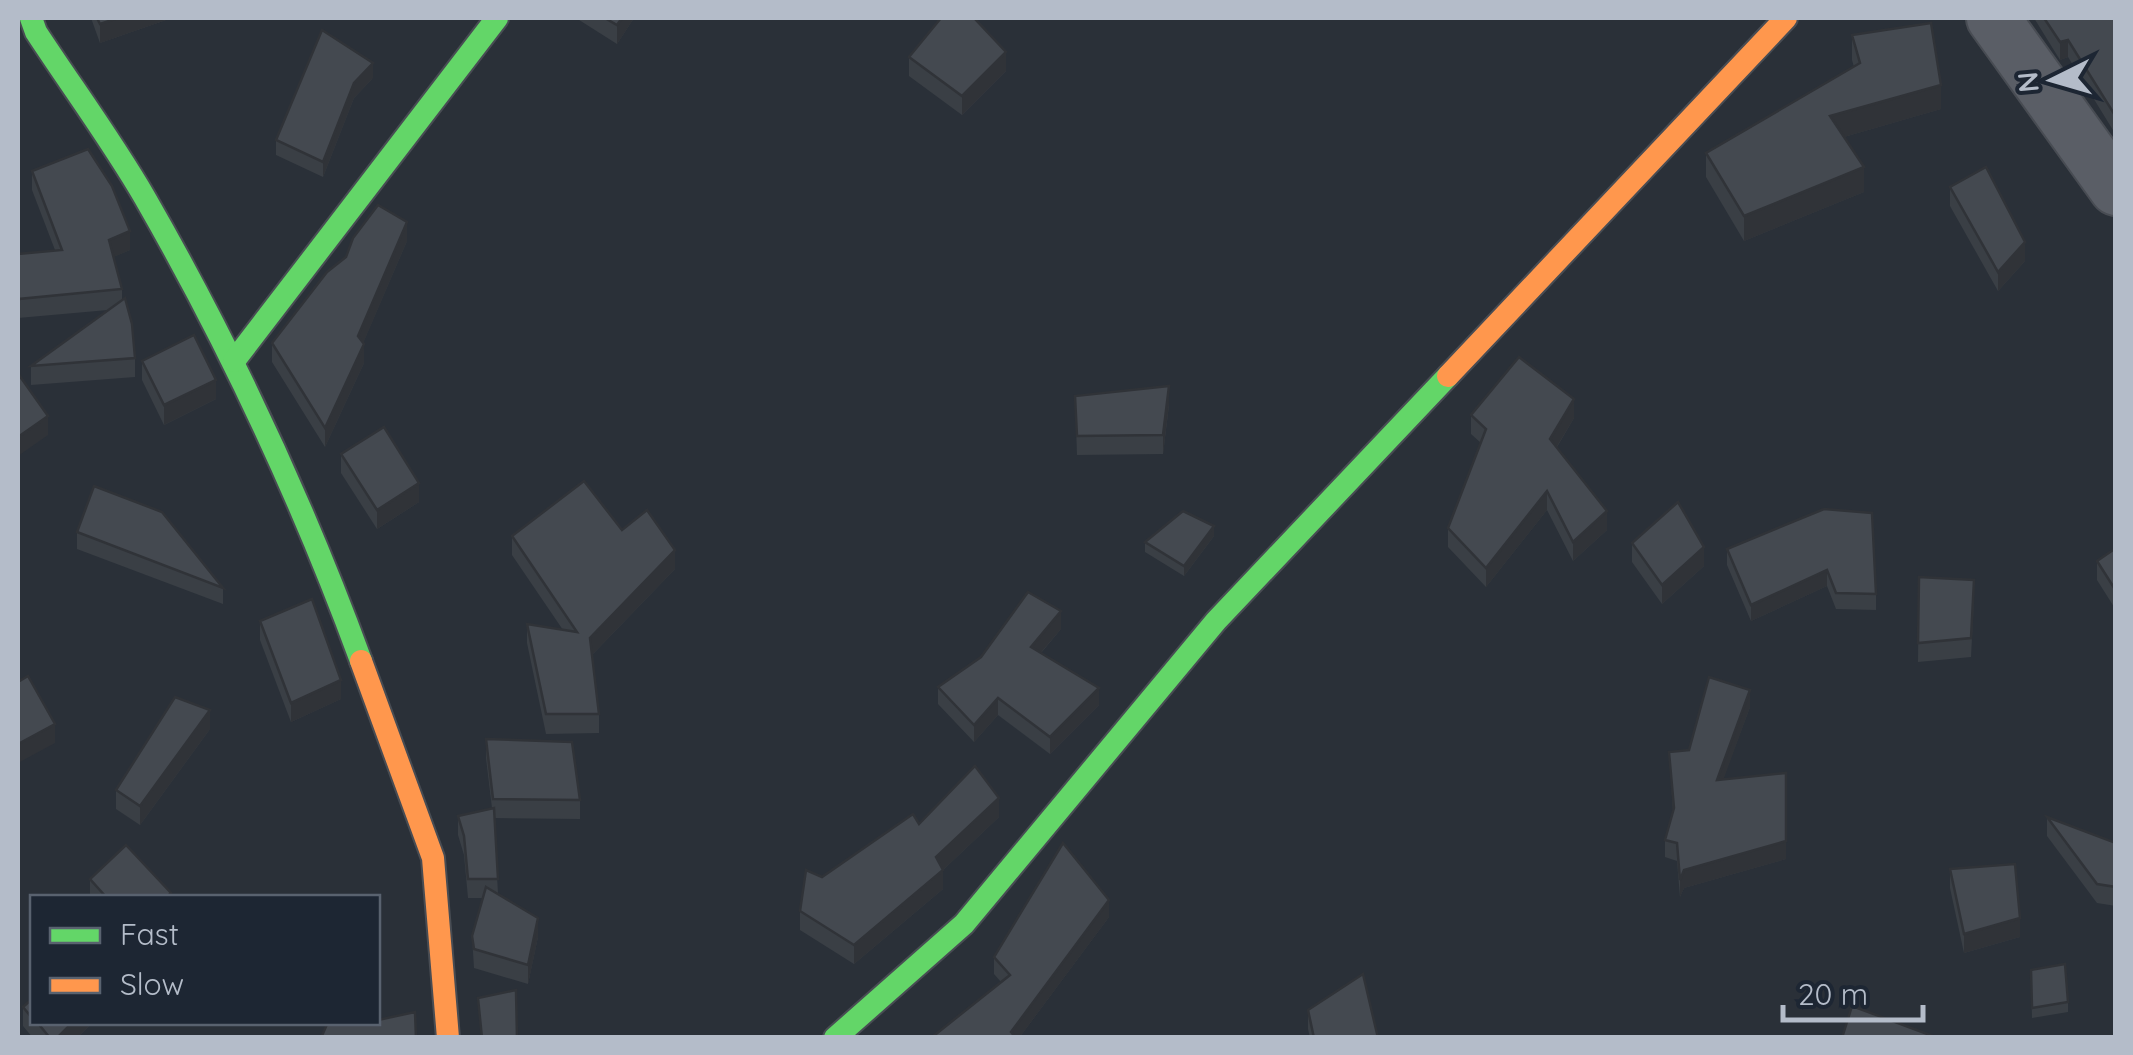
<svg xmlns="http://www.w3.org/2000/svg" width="2133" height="1055" font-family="Quicksand,sans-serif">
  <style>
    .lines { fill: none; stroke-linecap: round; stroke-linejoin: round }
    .street-casing { stroke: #484c53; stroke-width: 56 }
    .fast-casing { stroke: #484c53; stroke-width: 26 }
    .slow-casing { stroke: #484c53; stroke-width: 26 }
    .street { stroke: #5a5e66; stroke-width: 52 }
    .fast { stroke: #63d668; stroke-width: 22 }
    .slow { stroke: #ff974d; stroke-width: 22 }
    .wall { fill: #3a3f45 }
    .shaded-wall { fill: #303338 }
    .building { fill: #444950; stroke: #303338; stroke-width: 2.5 }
  </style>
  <rect width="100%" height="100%" fill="#2a3038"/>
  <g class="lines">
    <!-- street casing -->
    <g class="street-casing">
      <path id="street" d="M1993,18L2116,189"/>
    </g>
    <!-- fast casing -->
    <g class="fast-casing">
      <g id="fast">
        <path d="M31,18L36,32C72,87 112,141 145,198C230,346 302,500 361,661"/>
        <path d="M234,361L497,18"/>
        <path d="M835,1038L964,924L1216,621L1448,376"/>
      </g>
    </g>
    <!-- slow casing -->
    <g class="slow-casing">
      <g id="slow">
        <path d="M1448,376L1786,18"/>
        <path d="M361,661L433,858L448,1038"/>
      </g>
    </g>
    <!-- street -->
    <use href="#street" class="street"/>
    <!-- fast -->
    <use href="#fast" class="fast"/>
    <!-- slow -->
    <use href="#slow" class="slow"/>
  </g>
  <!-- wall -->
  <g class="wall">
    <path d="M91,18H166V20L100,43Z"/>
    <path d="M576,18H634L617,44Z"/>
    <path d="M2034,18H2116V135L2068,57L2060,60Z"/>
    <path d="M1852,35L1941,109L1844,137L1864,192L1744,241L1706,177V153L1854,67L1852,60Z"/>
    <path d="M909,57L1006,71L962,115L909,76Z"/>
    <path d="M373,78L354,98L323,177L276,155V140Z"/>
    <path d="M32,171L130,250L113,257L122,289V299L135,358V377L31,385V366L108,310L18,318V254L55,250L32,190Z"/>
    <path d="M1950,187L2025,261L1998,291L1950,206Z"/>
    <path d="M407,241L363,343L364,363L325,447L272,362V343Z"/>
    <path d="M142,361L216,399L164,425L142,380Z"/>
    <path d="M1075,396L1169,405L1163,454L1077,455Z"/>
    <path d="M1471,415L1574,418L1557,447L1607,530L1573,561L1547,510L1486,587L1448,547V528L1481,443L1471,434Z"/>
    <path d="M341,454L419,502L377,529L341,473Z"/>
    <path d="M1824,509L1876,594V610L1836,609L1827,586L1751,621L1727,565V549Z"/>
    <path d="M622,530L675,569L592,655L599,714V733L546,734L527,643V624L563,630L512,555V536Z"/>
    <path d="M77,532L223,588V604L77,549Z"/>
    <path d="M1214,536L1184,576L1145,552V542Z"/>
    <path d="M1632,543L1704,566L1662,604L1632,562Z"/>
    <path d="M2116,548V610L2097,580V561Z"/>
    <path d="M1919,577L1974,599L1971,657L1918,662Z"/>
    <path d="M260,621L341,699L291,722L260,640Z"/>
    <path d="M1061,629L1041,653L1099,705L1050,754L998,715L974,742L938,704V687Z"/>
    <path d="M1750,707L1723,779L1786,859L1684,888L1680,897L1677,861L1665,857V840L1673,812L1669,752L1689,750Z"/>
    <path d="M210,729L140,825L116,809V790Z"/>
    <path d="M486,739L580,800V819L494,818L498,894L538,937L528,984L474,968L472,936L483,898H468L464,855L458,835V816L492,808L486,758Z"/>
    <path d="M999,817L943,870V889L854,964L800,930V911L822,877L919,824Z"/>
    <path d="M2047,817L2116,843V906L2097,903L2047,836Z"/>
    <path d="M1950,869L2020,937L1964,953L1950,888Z"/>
    <path d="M90,879L171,898H90Z"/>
    <path d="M1109,917L1019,1038H931L1001,982L994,974V957Z"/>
    <path d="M2031,970L2068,1002V1012L2032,1018Z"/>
    <path d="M32,999V1022H93L77,1038H33L23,1026V1007Z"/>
    <path d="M1308,1010L1378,1038H1310L1308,1029Z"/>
  </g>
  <!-- shaded-wall -->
  <g class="shaded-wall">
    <path d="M118,18H166V20L100,43V24Z"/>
    <path d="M622,18H634L617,44V25Z"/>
    <path d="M2068,40V57L2060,60V42Z"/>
    <path d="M1006,52V71L962,115V96Z"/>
    <path d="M373,63V78L354,98L323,177V162L354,83Z"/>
    <path d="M1941,85V109L1830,141V116Z"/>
    <path d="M1864,167V192L1744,241V216Z"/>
    <path d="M407,222V241L358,355V336Z"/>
    <path d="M130,231V250L109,259V240Z"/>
    <path d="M2025,242V261L1998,291V272Z"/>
    <path d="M364,344V363L325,447V428Z"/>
    <path d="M216,380V399L164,425V405Z"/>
    <path d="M1169,386V405L1163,454V435Z"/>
    <path d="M1574,399V418L1550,458V439Z"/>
    <path d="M48,416V435L18,456V437Z"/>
    <path d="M419,483V502L377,529V510Z"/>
    <path d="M1547,491V510L1486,587V568Z"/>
    <path d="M1607,511V530L1573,561V542Z"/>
    <path d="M1214,526V536L1184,576V566Z"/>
    <path d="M1704,547V566L1662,604V585Z"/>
    <path d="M675,550V569L590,657V638Z"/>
    <path d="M1827,570V586L1751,621V605Z"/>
    <path d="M1061,611V629L1031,664V647Z"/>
    <path d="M341,680V699L291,722V703Z"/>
    <path d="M1099,688V705L1050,754V737Z"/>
    <path d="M1750,690V707L1717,797V780Z"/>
    <path d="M998,698V715L974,742V725Z"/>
    <path d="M210,710V729L140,825V806Z"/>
    <path d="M55,724V743L18,763V744Z"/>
    <path d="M1786,773V859L1684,888L1680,897V880L1684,870Z"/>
    <path d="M999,798V817L943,870V889L854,964V945L936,857Z"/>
    <path d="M1109,900V917L1019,1038H1011V1032Z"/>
    <path d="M538,918V937L528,984V965Z"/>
    <path d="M2020,918V937L1964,953V934Z"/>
    <path d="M73,1022H93L77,1038H57Z"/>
  </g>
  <!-- building -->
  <g class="building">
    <path d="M97,18H118L100,24Z"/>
    <path d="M605,18H622L617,25Z"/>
    <path d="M941,18H974L1006,52L962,96L909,57Z"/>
    <path d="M2044,18H2116V117L2068,40L2060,42Z"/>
    <path d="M1931,23L1941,85L1830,116L1864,167L1744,216L1706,153L1860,63L1852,35Z"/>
    <path d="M322,30L373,63L354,83L323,162L276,140Z"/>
    <path d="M88,149L112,186L130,231L109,240L122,289L18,299V254L62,250L32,171Z"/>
    <path d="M1986,167L2025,242L1998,272L1950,187Z"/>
    <path d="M378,205L407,222L358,336L364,344L325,428L272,343L327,272L346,257L353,238Z"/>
    <path d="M125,298L132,324L135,358L31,366Z"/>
    <path d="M194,335L216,380L164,405L142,361Z"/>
    <path d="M1519,357L1574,399L1550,439L1607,511L1573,542L1547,491L1486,568L1448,528L1486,429L1471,415Z"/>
    <path d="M19,375L48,416L18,437V376Z"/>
    <path d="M1169,386L1163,435L1077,436L1075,396Z"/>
    <path d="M384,427L419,483L377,510L341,454Z"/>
    <path d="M584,481L622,530L647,510L675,550L590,638L599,714H546L527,624L577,632L512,536Z"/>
    <path d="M94,486L162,512L223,588L77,532Z"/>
    <path d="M1678,502L1704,547L1662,585L1632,543Z"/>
    <path d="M1824,509L1872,513L1876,594L1836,593L1827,570L1751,605L1727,549Z"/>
    <path d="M1183,511L1214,526L1184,566L1145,542Z"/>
    <path d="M2116,548V591L2097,561Z"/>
    <path d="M1919,577L1974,580L1971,638L1918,643Z"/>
    <path d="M1028,592L1061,611L1031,647L1099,688L1050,737L998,698L974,725L938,687L981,657Z"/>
    <path d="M312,599L341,680L291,703L260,621Z"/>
    <path d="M28,676L55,724L18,744V682Z"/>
    <path d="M1709,677L1750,690L1717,780L1786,773V841L1684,870L1680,880L1677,843L1665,840L1674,808L1669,752L1689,750Z"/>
    <path d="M175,697L210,710L140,806L116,790Z"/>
    <path d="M486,739L572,742L580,800L493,799Z"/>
    <path d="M975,766L999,798L936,857L943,870L854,945L800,911L806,870L822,877L913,814L919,824Z"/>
    <path d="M494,808L498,879H468L464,836L458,816Z"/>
    <path d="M2047,817L2116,843V887L2097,884Z"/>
    <path d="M1063,843L1109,900L1011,1032L1016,1038H931L1010,975L994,957Z"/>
    <path d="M126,845L171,893L166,898H107L90,879Z"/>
    <path d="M2015,864L2020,918L1964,934L1950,869Z"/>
    <path d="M486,887L538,918L528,965L474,949L472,936Z"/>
    <path d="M2065,964L2068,1002L2032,1008L2031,970Z"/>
    <path d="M1363,974L1378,1038H1314L1308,1010Z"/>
    <path d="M516,990L517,1038H482L478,998Z"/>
    <path d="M32,999V1018L23,1007Z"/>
    <path d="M1852,1006L1938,1038H1842Z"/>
    <path d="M415,1012L416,1038H321L328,1022H378V1020Z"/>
    <path d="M37,1022H73L57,1038H50Z"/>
  </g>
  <!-- border -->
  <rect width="2133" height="1055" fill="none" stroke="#b4bcc9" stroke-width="40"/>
  <!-- legend -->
  <rect x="30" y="895" width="350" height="130" fill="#1d2633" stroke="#59626f" stroke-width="2.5"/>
  <rect x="50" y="928" width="50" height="15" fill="#63d668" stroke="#59626f" stroke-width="2.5"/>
  <text x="120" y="945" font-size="30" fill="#b4bcc9">Fast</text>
  <rect x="50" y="978" width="50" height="15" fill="#ff974d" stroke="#59626f" stroke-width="2.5"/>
  <text x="120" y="995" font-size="30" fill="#b4bcc9">Slow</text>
  <!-- north arrow -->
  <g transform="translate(2053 80) rotate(265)" stroke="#1d2633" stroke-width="8" paint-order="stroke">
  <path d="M0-8L18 38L0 25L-18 38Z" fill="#b4bcc9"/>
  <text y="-15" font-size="28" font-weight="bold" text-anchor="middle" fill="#b4bcc9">N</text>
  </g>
  <!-- scale -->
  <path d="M1783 1005v15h140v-15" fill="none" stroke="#b4bcc9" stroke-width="5"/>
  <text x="1798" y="1005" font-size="30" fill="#b4bcc9" stroke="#1d2633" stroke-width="8" paint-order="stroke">20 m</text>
</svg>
